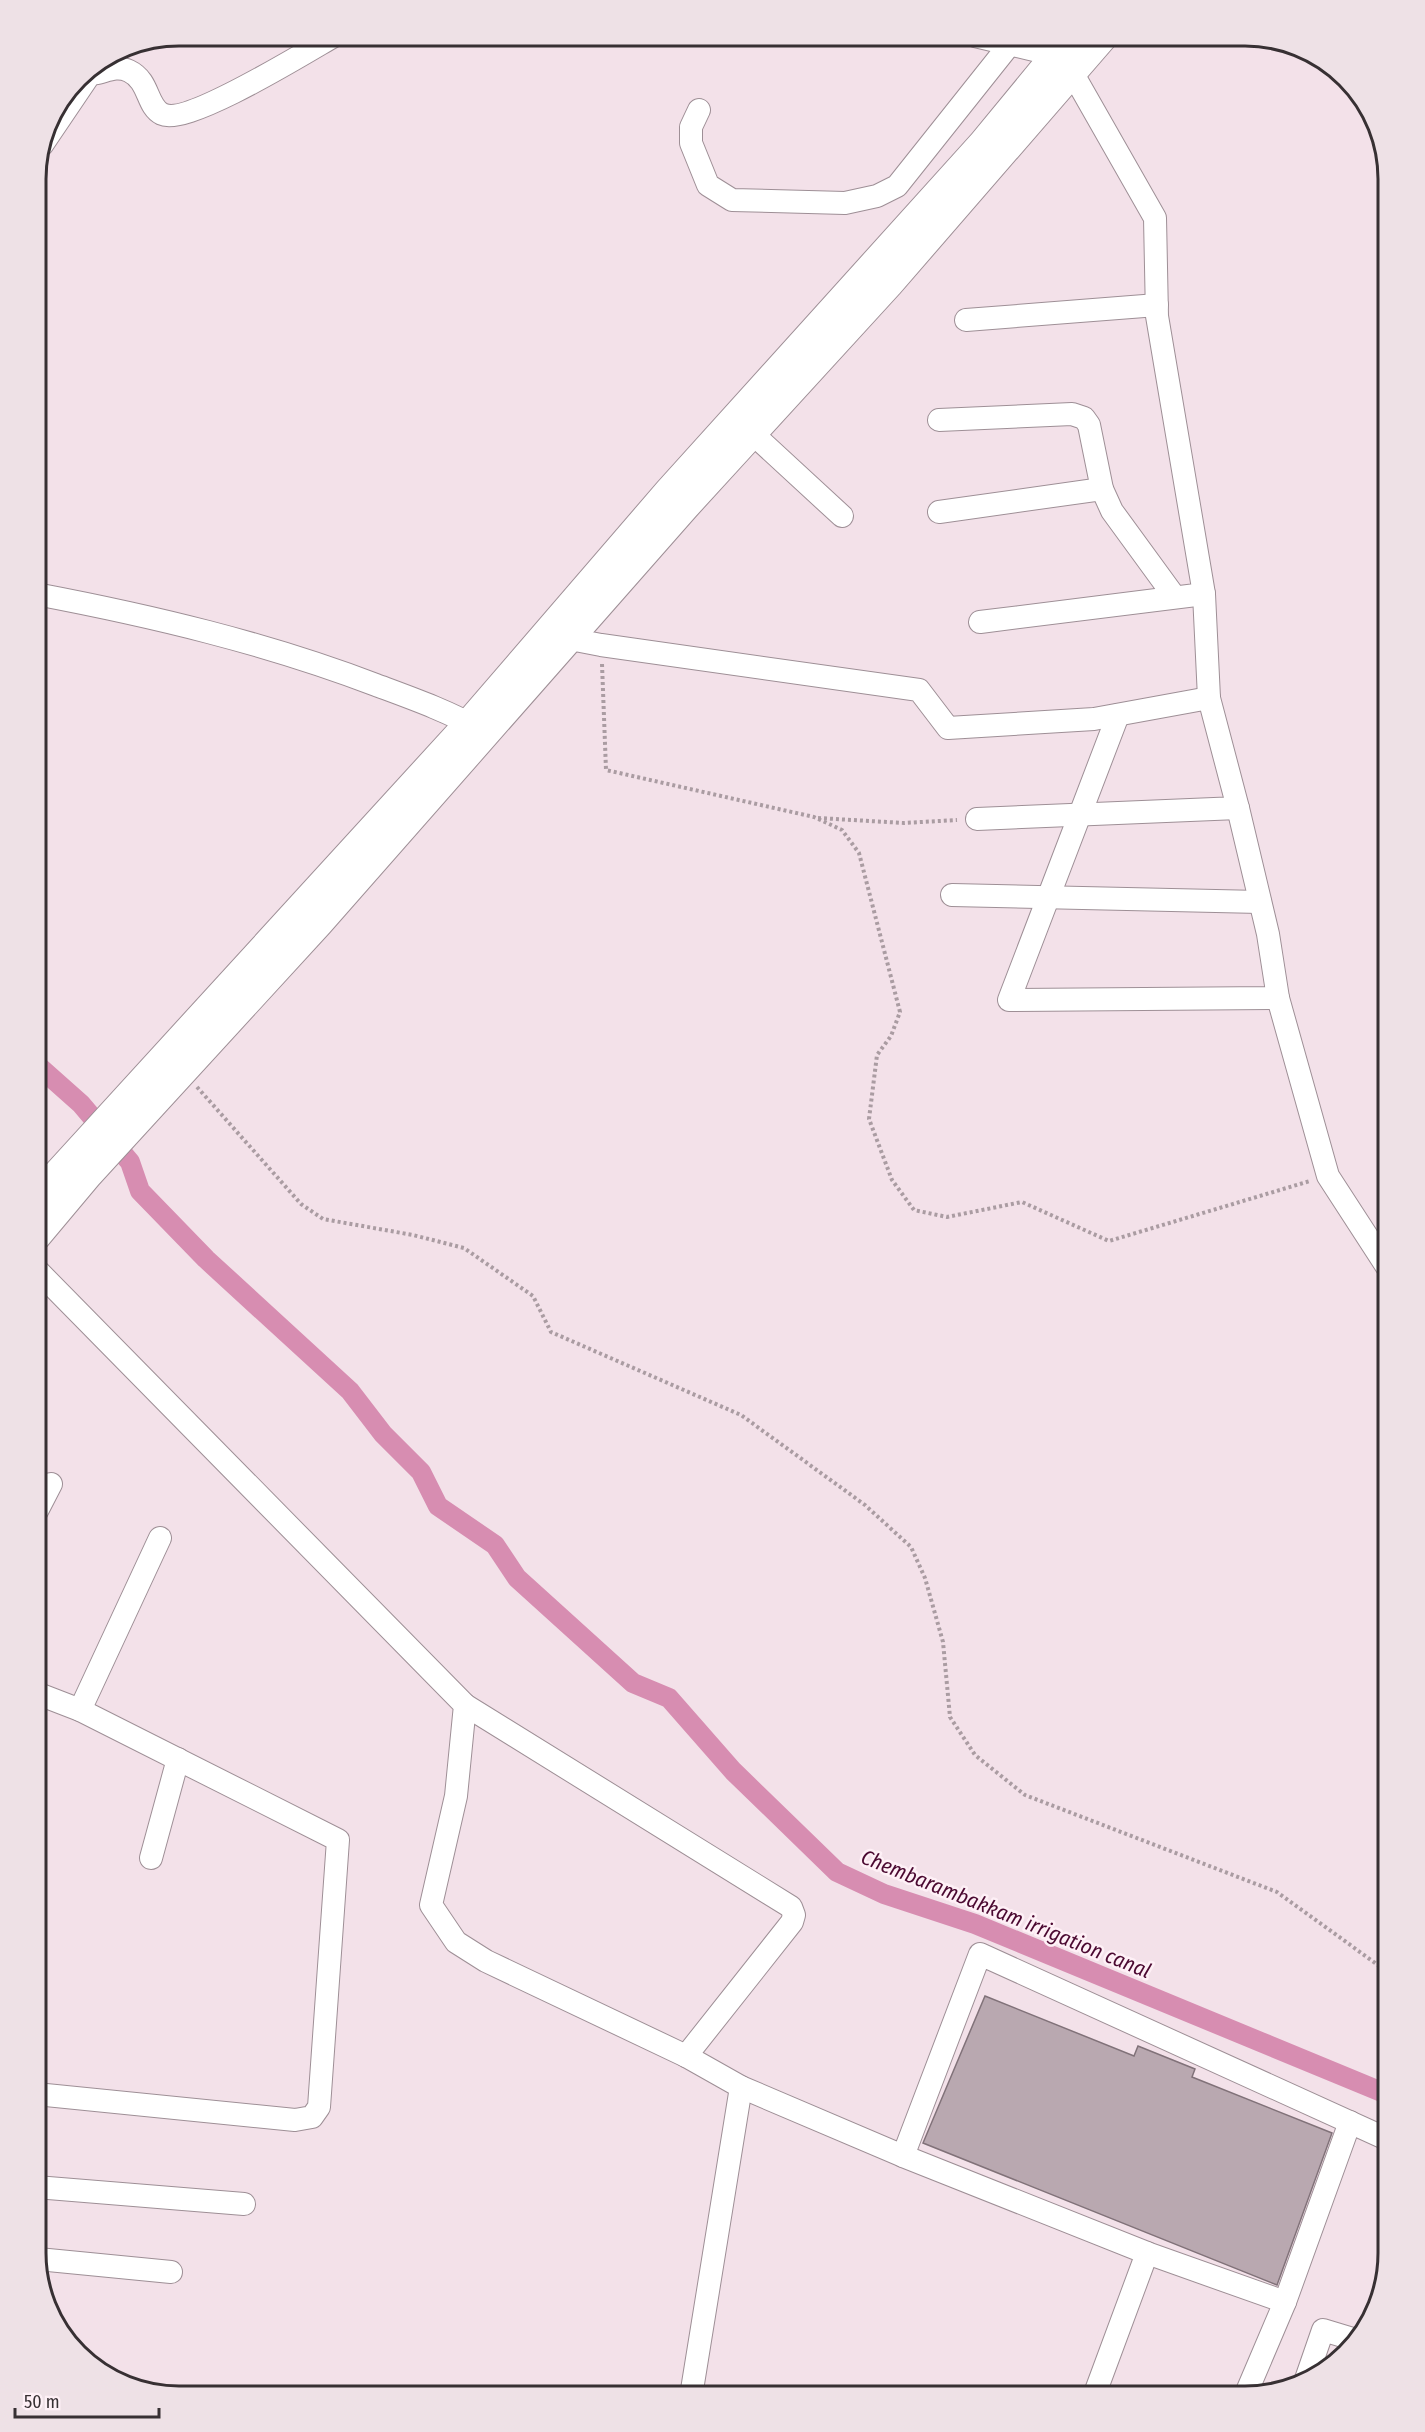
<svg xmlns="http://www.w3.org/2000/svg" width="1425" height="2432" font-family="'Fira Sans Condensed',sans-serif">
  <style>
    .lines { fill: none; stroke-linecap: round; stroke-linejoin: round }
    .stream { stroke: #d78db1; stroke-width: 6 }
    .canal { stroke: #d78db1; stroke-width: 20 }
    .building { fill: #b9a8b0; stroke: #817279; stroke-width: 1.5 }
    .minor-casing { stroke: #9e8f96; stroke-width: 24 }
    .major-casing { stroke: #9e8f96; stroke-width: 30 }
    .path { stroke: #aa9ca2; stroke-width: 4; stroke-dasharray: 3 3; stroke-linecap: butt }
    .minor { stroke: #fff; stroke-width: 22 }
    .major { stroke: #fff; stroke-width: 28 }
    .labels { text-anchor: middle; dominant-baseline: central; stroke-width: 5; stroke-linejoin: round; paint-order: stroke }
    .water-label { font-size: 21px; font-style: italic; fill: #4b0931; stroke: #fef0f6 }
    .rim { fill: none; stroke: #373033; stroke-width: 3 }
  </style>
  <rect width="100%" height="100%" fill="#f3e1e9"/>
  <g class="lines">
    <!-- stream -->
    <path class="stream" d="M164,39L214,36"/>
    <!-- canal -->
    <path class="canal" d="M36,1064L81,1104L130,1162L140,1191L206,1259L350,1391L383,1434L421,1472L438,1506L495,1545L517,1578L633,1683L669,1698L733,1771L837,1872L884,1894L975,1924L1389,2095"/>
  </g>
  <!-- building -->
  <path class="building" d="M985,1996L1134,2056L1138,2046L1195,2069L1192,2077L1332,2133L1277,2285L923,2143Z"/>
  <g class="lines">
    <!-- minor casing -->
    <g class="minor-casing">
      <g id="minor">
        <path d="M975,36L1055,55L1073,74L1155,218L1157,316L1204,594L980,622"/>
        <path d="M85,73C100,77 112,63 129,71C150,81 146,106 162,114C187,126 306,52 334,36"/>
        <path d="M699,110L691,127V143L708,185L732,200L845,203L877,196L897,186L1010,44"/>
        <path d="M42,145L90,74"/>
        <path d="M966,320L1157,305"/>
        <path d="M939,420L1072,414L1084,418L1089,425L1102,489L1112,511L1174,596"/>
        <path d="M753,434L842,516"/>
        <path d="M939,512L1102,489"/>
        <path d="M36,594C152,616 266,643 376,685C411,698 448,711 481,730"/>
        <path d="M557,630L570,639L601,645L919,690L948,728L1094,719L1209,698"/>
        <path d="M1118,715L1009,1000L1278,998L1268,934L1238,808"/>
        <path d="M977,819L1238,808L1209,698L1204,594"/>
        <path d="M952,895L1260,902"/>
        <path d="M1278,998L1328,1176L1389,1270"/>
        <path d="M36,1269L465,1705L456,1796L431,1905L456,1942L486,1961L686,2056L741,2087L691,2396"/>
        <path d="M36,1513L51,1484"/>
        <path d="M465,1705L791,1907L794,1915L792,1922L686,2056"/>
        <path d="M80,1710L160,1538"/>
        <path d="M151,1858L178,1759"/>
        <path d="M741,2087L903,2156L1147,2253L1094,2396"/>
        <path d="M36,2094L295,2120L312,2117L319,2107L338,1840L80,1710L36,1693"/>
        <path d="M903,2156L980,1954L1389,2140"/>
        <path d="M36,2187L244,2204"/>
        <path d="M1147,2253L1285,2302"/>
        <path d="M38,2259L171,2272"/>
        <path d="M1305,2382L1323,2330L1356,2340"/>
        <path d="M1245,2396L1285,2302L1350,2122"/>
      </g>
    </g>
    <!-- major casing -->
    <g class="major-casing">
      <g id="major">
        <path d="M36,1197L469,723L668,492L983,143L1071,36"/>
        <path d="M36,1237L88,1175L319,923L685,507L889,284L1104,36"/>
      </g>
    </g>
    <!-- path -->
    <g class="path">
      <path d="M602,664L606,770L814,817L842,830L859,853L900,1012L891,1036L877,1055L869,1119L892,1180L914,1210L947,1217L1022,1202L1109,1241L1310,1181"/>
      <path d="M818,818L904,823L957,820"/>
      <path d="M197,1087L301,1204L323,1219L413,1235L464,1248L533,1296L551,1332L741,1415L865,1505L911,1547L925,1578L943,1642L950,1717L975,1755L1025,1795L1277,1892L1389,1973"/>
    </g>
    <!-- minor -->
    <use href="#minor" class="minor"/>
    <!-- major -->
    <use href="#major" class="major"/>
  </g>
  <g class="labels">
    <!-- water labels -->
    <g class="water-label">
      <text transform="translate(1006 1914) rotate(22)">Chembarambakkam irrigation canal</text>
    </g>
  </g>
  <!-- crop -->
  <path d="M0 0H1425V2432H0ZM179 46H1245A133 133 0 0 1 1378 179V2253A133 133 0 0 1 1245 2386H179A133 133 0 0 1 46 2253V179A133 133 0 0 1 179 46Z" fill="#eee1e6" fill-rule="evenodd"/>
  <path class="rim" d="M179 46H1245A133 133 0 0 1 1378 179V2253A133 133 0 0 1 1245 2386H179A133 133 0 0 1 46 2253V179A133 133 0 0 1 179 46Z"/>
  <!-- scale -->
  <path d="M15 2408v9h144v-9" fill="none" stroke="#373033" stroke-width="3"/>
  <text x="24" y="2408" font-size="18" fill="#373033" stroke="#fef0f6" stroke-width="4.5" paint-order="stroke">50 m</text>
</svg>
